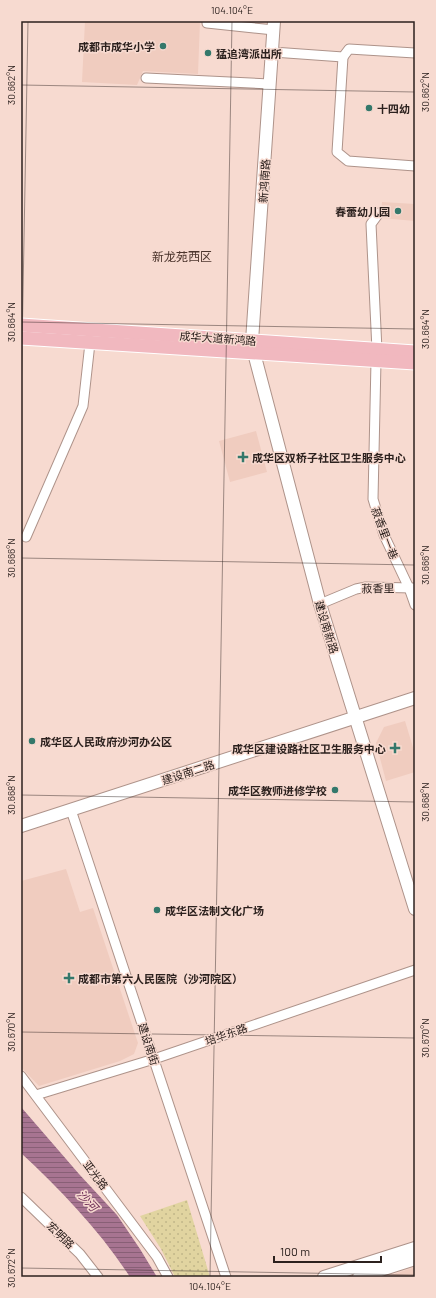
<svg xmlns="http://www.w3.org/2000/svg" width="436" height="1298" font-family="Barlow,'Noto Sans SC',sans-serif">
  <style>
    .built { fill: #f0ccbf }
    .grass { fill: url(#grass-dots) }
    .water { fill: url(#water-rules) }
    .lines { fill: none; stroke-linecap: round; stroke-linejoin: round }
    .street-casing { stroke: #ae938a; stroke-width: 11 }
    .secondary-casing { stroke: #ae938a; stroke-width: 14 }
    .primary-casing { stroke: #fff; stroke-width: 15 }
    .street { stroke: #fff; stroke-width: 9 }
    .secondary { stroke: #fff; stroke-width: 12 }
    .primary { stroke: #f1b8bf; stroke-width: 13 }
    .ticks { fill: none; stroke: #2c211e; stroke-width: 1; stroke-opacity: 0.45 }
    .poi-dot { fill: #34786b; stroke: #f7dad0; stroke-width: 1.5 }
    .labels { text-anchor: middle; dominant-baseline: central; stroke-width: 3; stroke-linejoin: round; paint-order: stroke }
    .poi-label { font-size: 11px; font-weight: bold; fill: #2c211e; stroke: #f7dad0; text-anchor: start }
    .street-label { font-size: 11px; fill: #2c211e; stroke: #f7dad0 }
    .neighbourhood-label { font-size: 12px; fill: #4c352d; stroke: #f7dad0 }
    .water-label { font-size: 12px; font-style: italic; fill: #6f2e57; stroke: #f7dad0 }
    .neatline { fill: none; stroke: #2c211e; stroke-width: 1.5 }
    .ticks-label { font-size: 10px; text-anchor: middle; fill: #2c211e }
  </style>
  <defs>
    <pattern id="grass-dots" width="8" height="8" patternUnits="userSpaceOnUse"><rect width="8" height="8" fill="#e1d4a0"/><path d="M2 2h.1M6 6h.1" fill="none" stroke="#c1b689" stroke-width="1.8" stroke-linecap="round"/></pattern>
    <pattern id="water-rules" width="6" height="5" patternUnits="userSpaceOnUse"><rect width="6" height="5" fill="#a77491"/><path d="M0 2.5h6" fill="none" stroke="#885f76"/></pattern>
  </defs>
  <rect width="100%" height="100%" fill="#f7dad0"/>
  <!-- built -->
  <g class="built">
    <path d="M85,21H200L198,74L143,71L137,85L82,82Z"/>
    <path d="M382,202L415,204V221L381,218Z"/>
    <path d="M256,431L267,472L230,482L219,441Z"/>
    <path d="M405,721L415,754V772L386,781L376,743L384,727Z"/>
    <path d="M66,869L80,912L93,908L138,1043L134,1054L120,1061L39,1086L21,1067V881Z"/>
    <path d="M415,1267V1277H385Z"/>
  </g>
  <!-- grass -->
  <path class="grass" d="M187,1200L210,1277H175L161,1249L140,1216Z"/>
  <!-- water -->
  <path class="water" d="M21,1107L79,1174L117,1215L140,1249L157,1277H130C100,1231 61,1190 21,1153Z"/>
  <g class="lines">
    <!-- street casing -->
    <g class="street-casing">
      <g id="street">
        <path d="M207,21V23L274,30"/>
        <path d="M273,52L343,57L349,49L415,53"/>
        <path d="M343,57L337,152L348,161L415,166"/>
        <path d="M146,78L270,84"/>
        <path d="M377,350L371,224L379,213"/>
        <path d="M376,361L373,499L384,535L409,588L415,605"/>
        <path d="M26,537L83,406L90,343"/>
        <path d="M320,604L356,589L366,587L413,588"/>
        <path d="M71,810L226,1277"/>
        <path d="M21,1076L157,1257L168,1277"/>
        <path d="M36,1095L154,1059L415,970"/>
        <path d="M21,1197L80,1254L98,1277"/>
      </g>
    </g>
    <!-- secondary casing -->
    <g class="secondary-casing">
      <g id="secondary">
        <path d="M274,21L252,341L254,353L320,604L415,909"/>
        <path d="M21,826L415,698"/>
        <path d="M324,1277L415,1248"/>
        <path d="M359,1277L415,1259"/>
      </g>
    </g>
    <!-- primary casing -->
    <g class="primary-casing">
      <g id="primary">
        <path d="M21,325L415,352"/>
        <path d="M21,338L415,363"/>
      </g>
    </g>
    <!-- street -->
    <use href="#street" class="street"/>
    <!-- secondary -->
    <use href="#secondary" class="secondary"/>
    <!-- primary -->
    <use href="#primary" class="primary"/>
  </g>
  <!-- ticks -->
  <path class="ticks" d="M21,85L415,92M21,322L415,329M21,403L28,21M21,558L415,565M21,795L415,802M21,1032L415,1038M21,1268L415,1275M210,1277L232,21M415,1277V1264"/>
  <!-- markers -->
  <g class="poi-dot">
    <circle cx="163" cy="46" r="4"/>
    <circle cx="208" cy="53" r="4"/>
    <circle cx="369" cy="108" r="4"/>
    <circle cx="398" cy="211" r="4"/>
    <path d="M241 451h4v4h4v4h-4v4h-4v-4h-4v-4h4z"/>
    <circle cx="32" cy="741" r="4"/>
    <path d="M393 742h4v4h4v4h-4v4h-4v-4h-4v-4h4z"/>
    <circle cx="335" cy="790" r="4"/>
    <circle cx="157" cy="910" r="4"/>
    <path d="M67 972h4v4h4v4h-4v4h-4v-4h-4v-4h4z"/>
  </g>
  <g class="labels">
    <!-- poi labels -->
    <g class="poi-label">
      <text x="155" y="46" text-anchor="end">成都市成华小学</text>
      <text x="216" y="53">猛追湾派出所</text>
      <text x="377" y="108">十四幼</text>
      <text x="390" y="211" text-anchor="end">春蕾幼儿园</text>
      <text x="252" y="457">成华区双桥子社区卫生服务中心</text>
      <text x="40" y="741">成华区人民政府沙河办公区</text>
      <text x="386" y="748" text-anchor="end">成华区建设路社区卫生服务中心</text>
      <text x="327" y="790" text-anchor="end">成华区教师进修学校</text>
      <text x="165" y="910">成华区法制文化广场</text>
      <text x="78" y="978">成都市第六人民医院（沙河院区）</text>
    </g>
    <!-- street labels -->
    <g class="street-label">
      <text transform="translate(264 181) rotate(-86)">新鸿南路</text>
      <text transform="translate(218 338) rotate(4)">成华大道新鸿路</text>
      <text transform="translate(385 533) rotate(69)">菽香里一巷</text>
      <text transform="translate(378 588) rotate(-1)">菽香里</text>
      <text transform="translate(327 627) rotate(73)">建设南新路</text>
      <text transform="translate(188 772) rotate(-18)">建设南二路</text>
      <text transform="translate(226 1034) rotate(-19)">培华东路</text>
      <text transform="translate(149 1044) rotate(72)">建设南街</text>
      <text transform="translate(96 1175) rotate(53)">亚光路</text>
      <text transform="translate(61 1235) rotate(44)">宏明路</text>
    </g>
    <!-- neighbourhood labels -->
    <g class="neighbourhood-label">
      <text x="182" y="256">新龙苑西区</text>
    </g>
    <!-- water labels -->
    <g class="water-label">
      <text transform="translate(88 1200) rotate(47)">沙河</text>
    </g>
  </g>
  <!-- border -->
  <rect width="436" height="1298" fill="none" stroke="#f7dad0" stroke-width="44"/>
  <!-- scale -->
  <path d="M274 1256v6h107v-6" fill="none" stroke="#2c211e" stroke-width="2"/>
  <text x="280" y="1256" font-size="12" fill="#2c211e" stroke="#f7dad0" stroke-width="3" paint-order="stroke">100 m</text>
  <rect x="22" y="22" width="392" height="1254" class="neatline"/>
  <g class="ticks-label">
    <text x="232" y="14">104.104°E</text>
    <text transform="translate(11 85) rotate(-90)" y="4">30.662°N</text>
    <text transform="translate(425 92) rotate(-90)" y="4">30.662°N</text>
    <text transform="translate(11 322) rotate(-90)" y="4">30.664°N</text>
    <text transform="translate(425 329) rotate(-90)" y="4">30.664°N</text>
    <text transform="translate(11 558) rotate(-90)" y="4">30.666°N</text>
    <text transform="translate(425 565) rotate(-90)" y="4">30.666°N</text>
    <text transform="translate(11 795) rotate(-90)" y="4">30.668°N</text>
    <text transform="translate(425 802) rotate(-90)" y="4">30.668°N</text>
    <text transform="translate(11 1032) rotate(-90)" y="4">30.670°N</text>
    <text transform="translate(425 1038) rotate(-90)" y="4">30.670°N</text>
    <text transform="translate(11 1268) rotate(-90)" y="4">30.672°N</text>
    <text x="210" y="1290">104.104°E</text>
  </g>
</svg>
